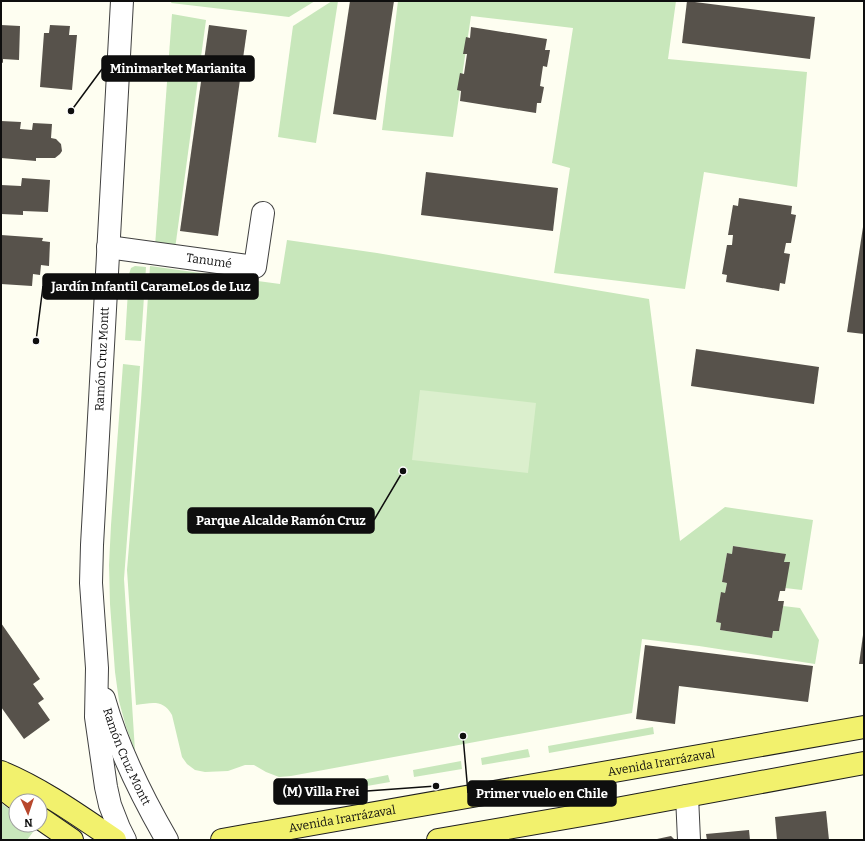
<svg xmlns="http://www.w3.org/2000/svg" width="865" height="841" font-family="Bitter,serif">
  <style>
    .green { fill: #c8e7bb }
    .pitch { fill: #dbefcd }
    .building { fill: #57524b }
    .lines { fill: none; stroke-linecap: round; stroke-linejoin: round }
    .minor-casing { stroke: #414141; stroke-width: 24 }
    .major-casing { stroke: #1f1f1f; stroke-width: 24 }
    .minor { stroke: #fff; stroke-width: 22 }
    .major { stroke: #f2f16d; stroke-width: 22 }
    .labels { text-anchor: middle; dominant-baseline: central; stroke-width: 4; stroke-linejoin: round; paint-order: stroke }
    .street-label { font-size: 12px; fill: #0e0e0e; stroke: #fff }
    .leader { fill: none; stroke: #0e0e0e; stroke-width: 1.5 }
    .callout-dot { fill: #0e0e0e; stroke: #fff; stroke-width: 1.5 }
    .callout { fill: #0e0e0e; stroke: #0e0e0e; stroke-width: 1.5 }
    .callout-label { font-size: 13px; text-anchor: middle; font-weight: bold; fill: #fff }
  </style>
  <rect width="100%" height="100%" fill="#fefef1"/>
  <!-- green -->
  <g class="green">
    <path d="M172,1H315L289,17L171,3Z"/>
    <path d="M332,1H338L316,143L278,137L293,26Z"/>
    <path d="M398,1H676L668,59L807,72L797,187L704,172L685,289L554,273L570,168L552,163L573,28L471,16L453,137L382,130Z"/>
    <path d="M172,14L206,20L175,249L155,246Z"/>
    <path d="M287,240L377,253L649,299L680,541L725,507L813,520L802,590L785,588L789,562H784L785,554L733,546L732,554L727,553L722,582L727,583L725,593H721L716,622L721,623L720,630L772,638L773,631H779L783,606L800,608L819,640L815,664L699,646L642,639L632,713L291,776L279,777L266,772L254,765H245L228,771L205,772L195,770L187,764L182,757L172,715C163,699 152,703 136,705L127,570L141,401L150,266L280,284Z"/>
    <path d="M135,266L146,267L141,341L125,340L129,274L131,268Z"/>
    <path d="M123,364L140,366L124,579L135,751L126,727L119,701L115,672L110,604L109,565L111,525Z"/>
    <path d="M653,727L654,734L549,753L548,746Z"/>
    <path d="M528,749L530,757L482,765L481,758Z"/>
    <path d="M461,761L462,769L414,777L413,770Z"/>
    <path d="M388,775L390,782L321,794L320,788Z"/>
    <path d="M1,803L16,814V825H31L36,828L27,840H1Z"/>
  </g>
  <!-- pitch -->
  <path class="pitch" d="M420,390L536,403L528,473L412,460Z"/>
  <!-- building -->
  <g class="building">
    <path d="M350,1H394L376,120L333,114Z"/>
    <path d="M687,1L815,17L810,59L682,43Z"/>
    <path d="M1,25L20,26L19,60L3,59V63L1,62Z"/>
    <path d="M50,25L70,26L69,35H77L72,90L40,87L44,33H49Z"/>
    <path d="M209,25L247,30L218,236L180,231Z"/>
    <path d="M471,27L547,39L545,50H550L547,67L543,66L540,86L544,87L541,103H537L536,113L460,101L461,91L457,90L460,73L464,74L467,54H463L466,37L470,38Z"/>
    <path d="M1,121L21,122L20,129L32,130L33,123L52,124L51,138L56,139L61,144L62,151L60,154L55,158H36V161L1,158Z"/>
    <path d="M426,172L558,188L553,231L421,215Z"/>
    <path d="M22,178L50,180L48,212L23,211V215L1,214V185L21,186Z"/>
    <path d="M739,198L792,206L791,214L796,215L791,243H786L784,253L790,254L785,284L780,283L779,291L726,282L727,275L722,274L727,245H732L733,235H728L733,205L738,206Z"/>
    <path d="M863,227H864V334L847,332Z"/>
    <path d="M1,235L43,238L42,241L50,242L49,266L41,265L40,275L33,274L32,286L1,284Z"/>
    <path d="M696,349L819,367L814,404L691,386Z"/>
    <path d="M733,546L786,554L784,562H790L785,591H780L778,601H784L779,631H773L772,638L720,630L721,623L716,622L721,592L725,593L727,583L722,582L727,553L732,554Z"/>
    <path d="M1,623L40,679L33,684L44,699L38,703L50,720L24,739L1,707Z"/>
    <path d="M863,635H864V664H859Z"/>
    <path d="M645,645L813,666L808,702L679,686L675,724L636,719Z"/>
    <path d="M826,811L829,840H777L775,817Z"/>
    <path d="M749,830L750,840H707L706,834Z"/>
    <path d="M671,836L675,840H657V839Z"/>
  </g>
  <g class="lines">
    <!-- minor casing -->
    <g class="minor-casing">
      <g id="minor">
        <path d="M122,1L92,545L91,583L97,668L96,717L106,787L110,805L119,828L125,840"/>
        <path id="s1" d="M108,247L255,267L263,213"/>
        <path id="s2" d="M104,699C118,749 141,795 167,840"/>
        <path d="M687,796L689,840"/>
      </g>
    </g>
    <!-- major casing -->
    <g class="major-casing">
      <g id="major">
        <path d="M1,772C42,789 78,815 115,840"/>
        <path d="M1,787L19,801"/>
        <path d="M40,818L72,840"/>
        <path id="s3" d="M222,840L864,727"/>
        <path d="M438,840L600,812L864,763"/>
      </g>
    </g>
    <!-- minor -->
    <use href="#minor" class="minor"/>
    <!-- major -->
    <use href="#major" class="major"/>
  </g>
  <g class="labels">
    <!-- street labels -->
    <g class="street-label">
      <text stroke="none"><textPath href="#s1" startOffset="102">Tanumé</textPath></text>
      <text transform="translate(102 359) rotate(-87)">Ramón Cruz Montt</text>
      <text stroke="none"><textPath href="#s2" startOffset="62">Ramón Cruz Montt</textPath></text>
      <text stroke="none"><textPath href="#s3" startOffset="446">Avenida Irarrázaval</textPath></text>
      <text stroke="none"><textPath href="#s3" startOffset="122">Avenida Irarrázaval</textPath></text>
    </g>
  </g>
  <!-- callouts -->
  <path class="leader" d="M71 111L102 69M36 341L43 286M403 471L374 520M436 786L367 791M463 736L468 793"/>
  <g class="callout-dot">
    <circle cx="71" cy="111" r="4"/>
    <circle cx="36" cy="341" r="4"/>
    <circle cx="403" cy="471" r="4"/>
    <circle cx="436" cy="786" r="4"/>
    <circle cx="463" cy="736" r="4"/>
  </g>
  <g class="callout">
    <rect x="102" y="56" width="152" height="25" rx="4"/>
    <rect x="43" y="274" width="215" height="25" rx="4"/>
    <rect x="188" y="508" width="186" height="25" rx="4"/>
    <rect x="274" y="779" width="93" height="25" rx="4"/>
    <rect x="468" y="781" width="148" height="25" rx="4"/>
  </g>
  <g class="callout-label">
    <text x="178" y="73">Minimarket Marianita</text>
    <text x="151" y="291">Jardín Infantil CarameLos de Luz</text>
    <text x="281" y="525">Parque Alcalde Ramón Cruz</text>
    <text x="321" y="796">(M) Villa Frei</text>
    <text x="542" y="798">Primer vuelo en Chile</text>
  </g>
  <!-- border -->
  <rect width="865" height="841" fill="none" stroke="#0e0e0e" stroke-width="4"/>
  <!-- north arrow -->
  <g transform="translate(28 813) rotate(177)"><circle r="19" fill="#ffffff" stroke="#9f9f9f"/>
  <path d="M0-3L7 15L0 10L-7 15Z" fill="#b8482d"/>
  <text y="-6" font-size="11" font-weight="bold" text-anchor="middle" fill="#0e0e0e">N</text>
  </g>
</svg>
